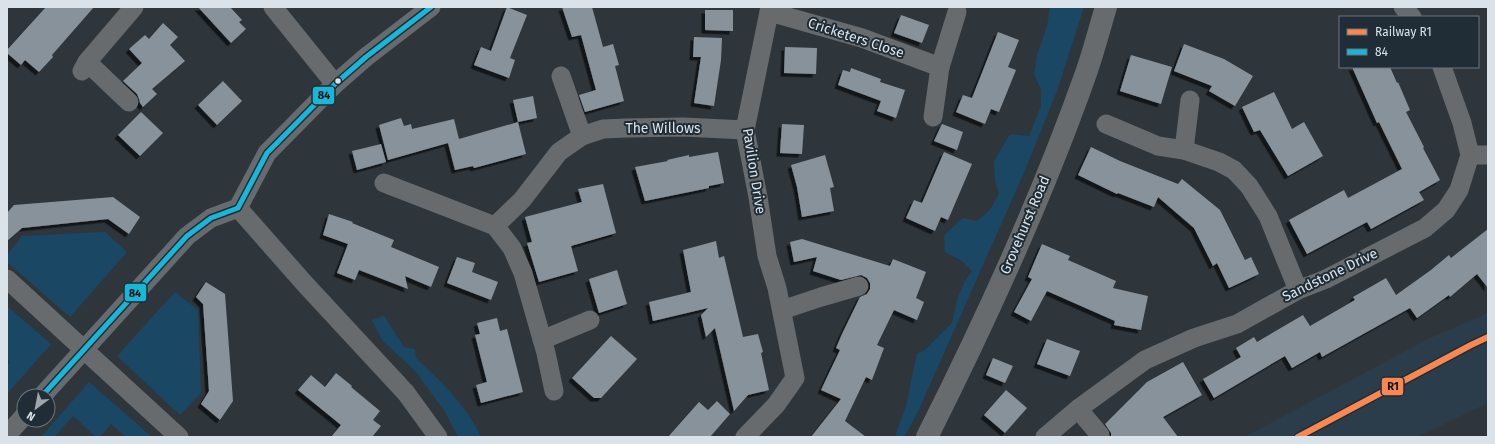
<svg xmlns="http://www.w3.org/2000/svg" width="1495" height="444" font-family="'Fira Sans',sans-serif">
  <style>
    .built { fill: #2b3d4a }
    .green { fill: #194764 }
    .building { fill: #88929a; filter: url(#shadow) }
    .lines { fill: none; stroke-linecap: round; stroke-linejoin: round }
    .minor { stroke: #686b6d; stroke-width: 19 }
    .tertiary { stroke: #686b6d; stroke-width: 22 }
    .bus-1-casing { stroke: #202d36; stroke-width: 8 }
    .bus-1 { stroke: #1ab6d8; stroke-width: 5 }
    .rail-1-casing { stroke: #202d36; stroke-width: 9 }
    .rail-1 { stroke: #f88751; stroke-width: 6 }
    .bus-dot { fill: #dae3e9; stroke: #202d36; stroke-width: 1.5 }
    .labels { text-anchor: middle; dominant-baseline: central; stroke-width: 4; stroke-linejoin: round; paint-order: stroke }
    .street-label { font-size: 14px; fill: #dae3e9; stroke: #202d36 }
    .line-badge { stroke: #202d36; stroke-width: 1.5 }
    .pale-badge-label { font-size: 11px; text-anchor: middle; font-weight: bold; fill: #111 }
  </style>
  <defs>
    <filter id="shadow"><feDropShadow dx="-3.5" dy="3.5" stdDeviation="0" flood-color="#0009"/></filter>
  </defs>
  <rect width="100%" height="100%" fill="#2f363b"/>
  <!-- built -->
  <path class="built" d="M1488,313V403L1417,437H1245L1428,339Z"/>
  <!-- green -->
  <g class="green">
    <path d="M1050,7H1084L1057,91L1023,175L916,416L904,437H895L906,406L917,353L924,351L952,323L958,297L964,283L972,271L962,261L945,252L944,235L963,218L977,221L990,210L999,194L995,181L994,161L1010,134L1029,136L1041,106V90L1034,74L1037,55L1047,26Z"/>
    <path d="M105,232L127,252L70,317L7,262V255L22,236Z"/>
    <path d="M175,292L198,310L201,393L180,415L117,356Z"/>
    <path d="M7,306L51,344L7,394V366L10,362L7,359Z"/>
    <path d="M384,316L404,347L415,349L416,358C442,383 465,403 481,437H458L445,412L416,372L382,340L372,320Z"/>
    <path d="M89,382L152,437H126L111,424L100,437H96L73,416L54,437H41Z"/>
  </g>
  <!-- building -->
  <g class="building">
    <path d="M46,7H94L52,55L53,57L39,72L25,60L21,65L7,53V50Z"/>
    <path d="M198,7H230L242,20L239,22L246,29L231,43Z"/>
    <path d="M507,7L527,15L510,58L515,60L509,78L474,65L481,47L491,51Z"/>
    <path d="M562,7H592L603,47L613,44L619,65L615,66L624,101L585,112L579,95L596,90L581,35L572,37Z"/>
    <path d="M705,10H733V31L705,30Z"/>
    <path d="M901,15L929,25L922,43L894,33Z"/>
    <path d="M163,23L178,37L170,45L185,61L152,89L157,94L143,107L140,103L139,99L137,94L123,81L142,63L129,49L145,35L149,39Z"/>
    <path d="M998,32L1019,40L1008,67L1016,70L999,112L991,109L985,124L956,112L963,95L972,98Z"/>
    <path d="M694,37L722,38L721,60L714,106L694,103L701,57H693Z"/>
    <path d="M1184,44L1224,59L1253,76L1235,106L1209,91L1212,86L1174,71Z"/>
    <path d="M785,47L817,48L816,74L784,73Z"/>
    <path d="M1131,55L1172,67L1161,104L1120,91Z"/>
    <path d="M1352,67H1390L1397,83L1398,82L1410,110L1406,112L1424,147L1423,148L1440,180L1419,192L1424,200L1371,229L1367,222L1307,254L1289,220L1344,190L1348,198L1402,169L1379,122L1377,123Z"/>
    <path d="M851,68L881,79L880,82L905,90L896,118L877,111L881,101L838,85L843,70L850,72Z"/>
    <path d="M223,81L242,101L217,125L198,105Z"/>
    <path d="M1274,92L1292,129L1304,122L1323,156L1288,176L1260,130L1254,132L1242,107Z"/>
    <path d="M533,96L537,118L518,122L513,100Z"/>
    <path d="M141,112L163,133L140,156L118,135Z"/>
    <path d="M401,118L404,126L411,124L412,129L454,119L459,139L518,122L526,154L474,168L473,166L455,170L448,143L388,160L379,125Z"/>
    <path d="M782,124L804,125L802,154L780,153Z"/>
    <path d="M942,124L963,132L957,150L934,141Z"/>
    <path d="M381,144L386,162L357,170L352,151Z"/>
    <path d="M1091,147L1120,161L1178,184L1182,179L1220,210L1245,260L1251,257L1259,274L1229,288L1217,263L1213,266L1194,228L1158,197L1154,207L1118,193L1117,194L1078,175Z"/>
    <path d="M718,152L724,183L709,186V188L645,201L635,167L668,161L667,160L689,155V157Z"/>
    <path d="M944,152L972,164L948,220L941,217L935,231L906,218L914,200L922,203Z"/>
    <path d="M825,155L834,187L830,188L834,211L802,217L797,187L791,165Z"/>
    <path d="M603,184L616,233L571,246L578,271L539,282L527,243L532,242L525,217L582,202L578,189Z"/>
    <path d="M113,197L140,217L129,234L108,219L22,228L7,241V213L14,205Z"/>
    <path d="M329,214L353,222L352,223L394,240L391,247L439,267L431,287L405,276L408,289L359,270L355,280L337,273L348,244L323,235Z"/>
    <path d="M1488,229V288L1477,274L1450,297L1449,295L1417,318L1410,308L1322,357L1320,352L1292,368L1285,356L1214,398L1203,379L1241,357L1236,348L1254,337L1257,342L1303,315L1310,326L1355,300L1353,297L1386,278L1396,295L1431,270L1449,255L1451,258Z"/>
    <path d="M802,239L890,266L893,259L926,272L916,298L924,302L917,320L894,310L877,345L884,348L872,380L866,377L845,421L866,437H811L841,399L821,390L840,350L836,348L842,334L860,297L867,294L870,289V283L867,278L861,275L841,280L813,271L817,257L794,262L790,242Z"/>
    <path d="M716,241L719,258L724,256L743,337L758,334L763,352L761,353L769,390L748,395L734,411L715,328L706,337L701,315L708,308L653,321L649,302L691,292L683,250Z"/>
    <path d="M1042,244L1070,256L1068,260L1116,281L1113,288L1148,296L1141,330L1114,325L1115,321L1047,291L1031,321L1014,312L1032,279L1028,277Z"/>
    <path d="M457,257L475,263L472,272L498,282L491,300L447,283Z"/>
    <path d="M617,270L627,304L599,313L589,279Z"/>
    <path d="M206,282L225,294L233,401L220,420L201,404L209,391L203,304L196,297Z"/>
    <path d="M497,318L500,331L507,329L523,392L481,403L476,385L487,382L475,335L480,334L477,323Z"/>
    <path d="M611,336L637,359L601,398H594L572,378Z"/>
    <path d="M1047,339L1080,351L1070,376L1037,364Z"/>
    <path d="M993,358L1013,366L1005,383L986,375Z"/>
    <path d="M1183,362L1202,395L1163,417L1178,437H1111V433L1105,424L1147,382Z"/>
    <path d="M336,373L352,386L351,387L380,411L373,420L381,426L372,437H331L341,425L298,390L311,375L325,387Z"/>
    <path d="M1006,390L1027,408L1005,433L984,415Z"/>
    <path d="M717,401L730,414L710,437H668L699,402L708,410Z"/>
  </g>
  <g class="lines">
    <!-- minor -->
    <g class="minor">
      <path d="M273,7L335,84"/>
      <path d="M1403,7L1412,17"/>
      <path d="M770,12L862,38L940,67"/>
      <path d="M87,62L129,102"/>
      <path d="M82,71L87,62L134,7"/>
      <path d="M561,76L582,136"/>
      <path d="M933,117L940,67L957,12"/>
      <path d="M1106,124L1158,146L1184,150L1219,162L1234,170L1249,186L1268,216L1298,290"/>
      <path d="M1184,150L1190,100"/>
      <path d="M1470,155H1488"/>
      <path d="M384,183L495,226L512,248L523,273L546,353L554,391"/>
      <path d="M238,208L305,284L406,393L438,437"/>
      <path d="M495,226L522,200L559,152L582,136L603,129L627,128L683,127L745,130"/>
      <path d="M7,279L179,437"/>
      <path d="M782,310L821,297L859,286"/>
      <path d="M542,340L590,320"/>
      <path d="M42,396L187,236L211,218L238,208L267,153L335,84L366,57L431,7"/>
      <path d="M1078,409L1100,435"/>
      <path d="M7,435L24,416"/>
      <path d="M745,437L776,405L795,378L777,288L767,256L758,197L745,130L770,7"/>
      <path d="M1045,437L1078,409L1145,360L1194,338L1237,324L1298,290L1326,279L1425,228L1446,210L1459,190L1470,155L1462,123L1442,67"/>
    </g>
    <!-- tertiary -->
    <path class="tertiary" d="M927,437C986,320 1041,200 1085,76C1093,54 1099,30 1106,7"/>
    <!-- bus-1 casing -->
    <g class="bus-1-casing">
      <path id="bus-1" d="M42,396L187,236L211,218L238,208L267,153L335,84L366,57L431,7"/>
    </g>
    <!-- bus-1 -->
    <use href="#bus-1" class="bus-1"/>
    <!-- rail-1 casing -->
    <g class="rail-1-casing">
      <path id="rail-1" d="M1298,437L1471,345L1488,337"/>
    </g>
    <!-- rail-1 -->
    <use href="#rail-1" class="rail-1"/>
  </g>
  <!-- markers -->
  <circle class="bus-dot" cx="338" cy="81" r="3.5"/>
  <g class="labels">
    <!-- street labels -->
    <g class="street-label">
      <text transform="translate(856 38) rotate(18)">Cricketers Close</text>
      <text x="663" y="128">The Willows</text>
      <text transform="translate(754 171) rotate(81)">Pavilion Drive</text>
      <text transform="translate(1025 225) rotate(-67)">Grovehurst Road</text>
      <text transform="translate(1330 275) rotate(-26)">Sandstone Drive</text>
    </g>
  </g>
  <g class="line-badge">
    <rect x="312" y="86" width="23" height="19" rx="4" fill="#1ab6d8"/>
    <rect x="124" y="283" width="23" height="19" rx="4" fill="#1ab6d8"/>
    <rect x="1381" y="377" width="23" height="19" rx="4" fill="#f88751"/>
  </g>
  <g class="pale-badge-label">
    <text x="324" y="99">84</text>
    <text x="135" y="297">84</text>
    <text x="1393" y="390">R1</text>
  </g>
  <!-- border -->
  <rect width="1495" height="444" fill="none" stroke="#dae3e9" stroke-width="16"/>
  <!-- legend -->
  <rect x="1339" y="16" width="140" height="52" fill="#202d36" stroke="#6a767e"/>
  <rect x="1347" y="29" width="20" height="6" fill="#f88751" stroke="#6a767e"/>
  <text x="1375" y="36" font-size="12" fill="#dae3e9">Railway R1</text>
  <rect x="1347" y="49" width="20" height="6" fill="#1ab6d8" stroke="#6a767e"/>
  <text x="1375" y="56" font-size="12" fill="#dae3e9">84</text>
  <!-- north arrow -->
  <g transform="translate(36 408) rotate(212)"><circle r="19" fill="#202d36" stroke="#6a767e"/>
  <path d="M0-3L7 15L0 10L-7 15Z" fill="#9ea6ac"/>
  <text y="-6" font-size="11" font-weight="bold" text-anchor="middle" fill="#dae3e9">N</text>
  </g>
</svg>
